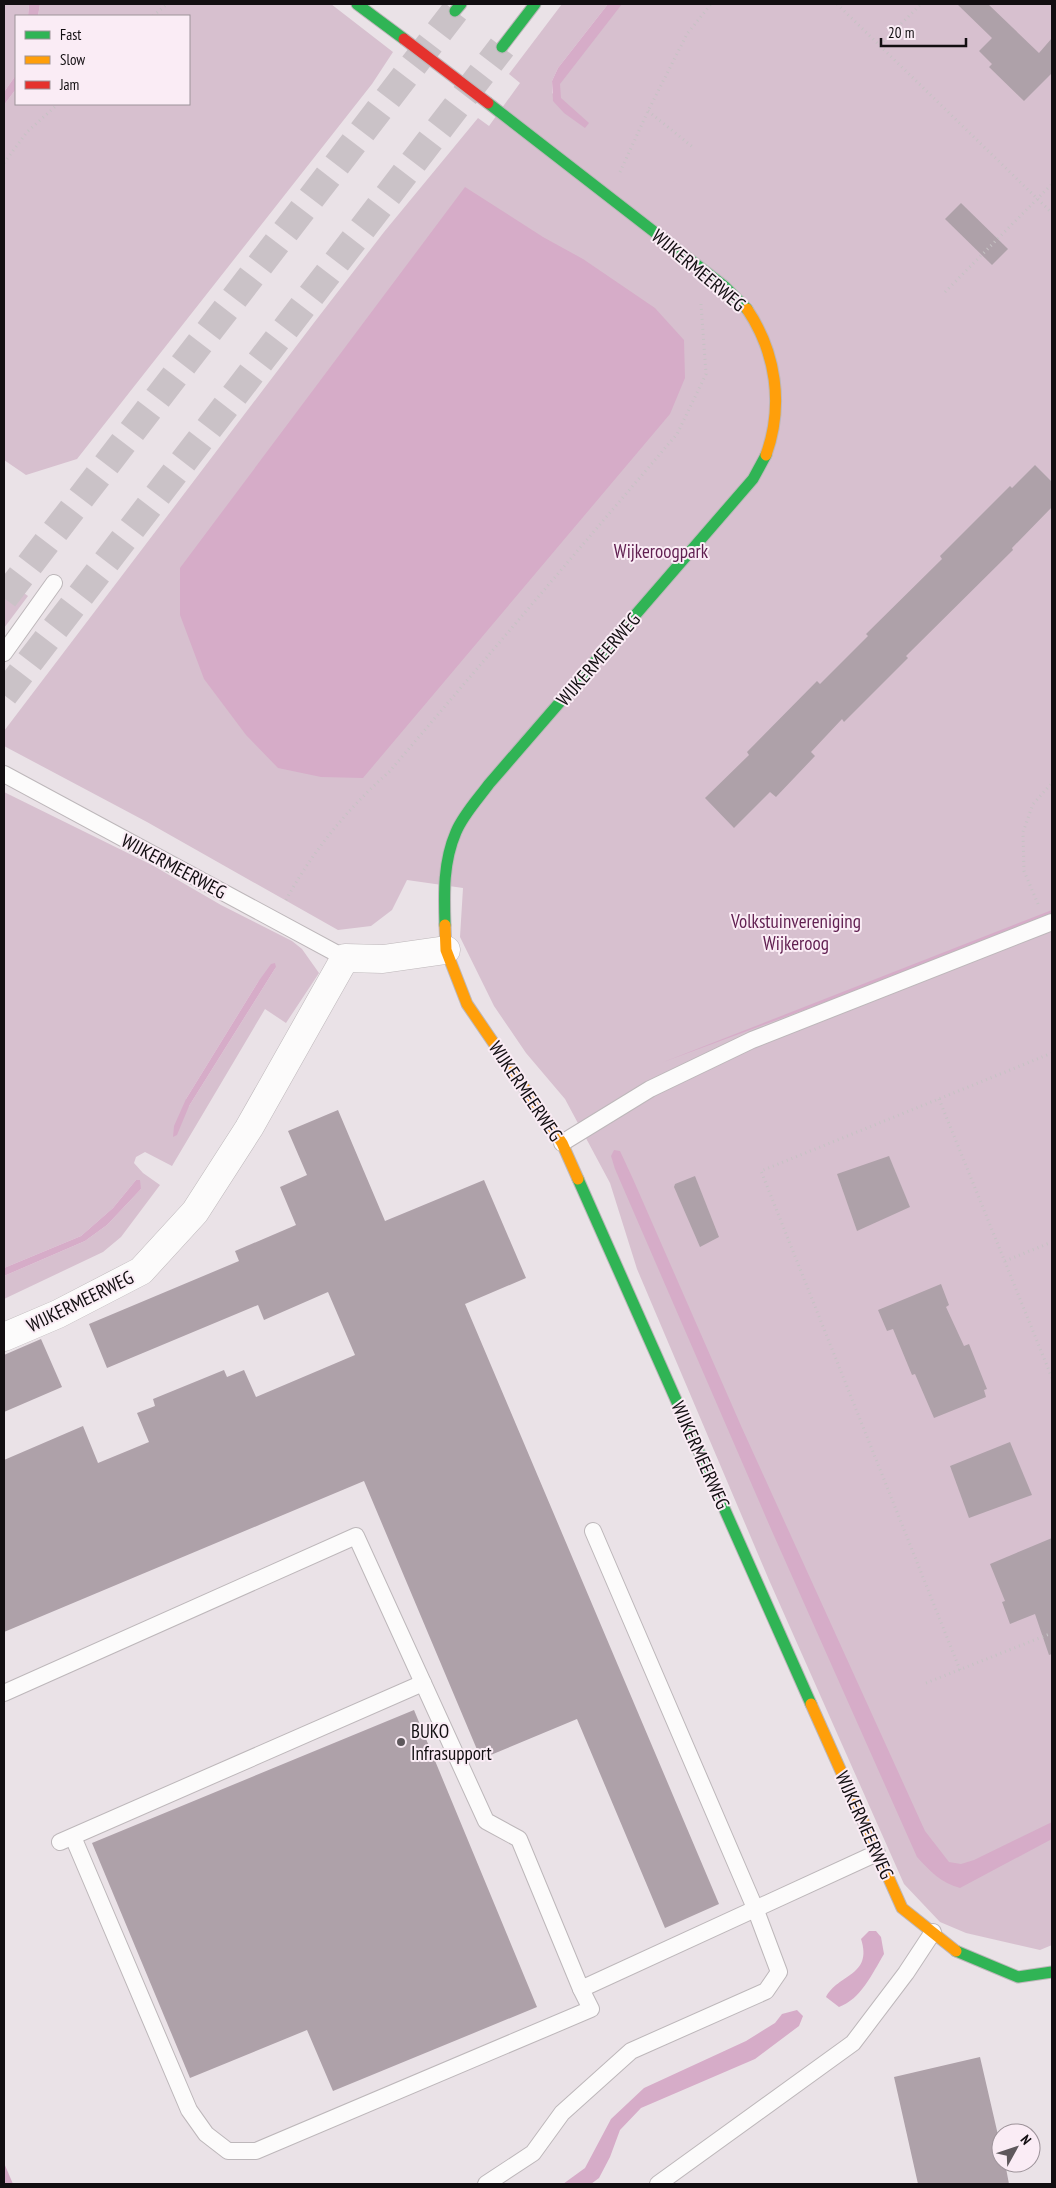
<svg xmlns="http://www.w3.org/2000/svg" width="1056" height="2188" font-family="'PT Sans Narrow',sans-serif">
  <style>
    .green { fill: #d7c0cf; fill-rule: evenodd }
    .water { fill: #d6acc8 }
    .building { fill: #aea1a9 }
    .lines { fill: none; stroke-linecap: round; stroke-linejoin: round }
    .highway-tunnel { stroke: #cac2c7; stroke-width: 28; stroke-dasharray: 28 14; stroke-linecap: butt }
    .lane-casing { stroke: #bdb7ba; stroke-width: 18 }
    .street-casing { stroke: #bdb7ba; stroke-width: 29 }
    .fast-casing { stroke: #bdb7ba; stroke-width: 13 }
    .slow-casing { stroke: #bdb7ba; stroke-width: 13 }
    .path { stroke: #c6c2c4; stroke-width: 3; stroke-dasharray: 1 4; stroke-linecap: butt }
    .lane { stroke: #fcfbfb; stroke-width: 16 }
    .street { stroke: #fcfbfb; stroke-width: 28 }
    .fast { stroke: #30b455; stroke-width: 11 }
    .slow { stroke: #ff9f0a; stroke-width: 11 }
    .jam-bridge-casing { stroke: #bdb7ba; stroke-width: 13; stroke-linecap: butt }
    .jam-bridge { stroke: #e5322d; stroke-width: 11 }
    .poi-dot { fill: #5e585c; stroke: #faecf5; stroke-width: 2 }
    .labels { text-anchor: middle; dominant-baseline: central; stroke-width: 4; stroke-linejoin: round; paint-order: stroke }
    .street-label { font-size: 19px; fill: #120e11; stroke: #faecf5 }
    .park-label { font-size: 19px; fill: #601f50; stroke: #faecf5 }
    .poi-label { font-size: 19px; fill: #120e11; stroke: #faecf5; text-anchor: start }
  </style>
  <rect width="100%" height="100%" fill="#eae2e7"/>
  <!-- green -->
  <g class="green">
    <path d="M4,4H29L28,16H16V75L4,92Z"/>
    <path d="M40,4H331L393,52L372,84L77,459L26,475L4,460V105L16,89V104H189V16H38Z"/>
    <path d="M562,4H608L558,68L552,81V94L614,4H1052V1945L1040,1950L966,1933L940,1922L904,1884L769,1580L637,1269L610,1183L565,1099L526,1053L494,1006L460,937L463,888L407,880L392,910L371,926L338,930L147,822L4,746V731L313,324L384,232L478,118L489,126L520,83L509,74Z"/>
    <path d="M4,579L28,596L4,628Z"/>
    <path d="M4,792L152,865L221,905L292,941L302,949L319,973L286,1023L265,1009L172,1166L145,1152L136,1157L134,1163L143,1173L160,1185L121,1237L103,1252L4,1299V1276L85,1241L107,1225L141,1189L136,1180L113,1208L81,1236L4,1268ZM276,967L189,1106L186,1099L258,982Z"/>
  </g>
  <!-- water -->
  <g class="water">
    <path d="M29,4H40L38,16H28Z"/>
    <path d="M608,4H622L560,84L561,98L589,123L585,128L564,113L553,101L552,81L558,68Z"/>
    <path d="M16,75V89L4,105V92Z"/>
    <path d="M465,187L543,237L583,259L655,308L684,340L685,378L670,414L363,778L321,777L278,768L246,735L204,679L180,615V568Z"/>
    <path d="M1052,910V918L661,1063Z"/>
    <path d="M275,963L276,967L189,1106L177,1135L173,1137L174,1126L186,1099L258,982L271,964Z"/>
    <path d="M614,1150L620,1151L633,1179L742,1428L925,1831L949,1862L961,1864L974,1860L1052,1822V1839L960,1888C941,1883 930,1871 917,1857L771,1529L615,1169L611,1156Z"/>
    <path d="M136,1180H140L141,1189L107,1225L85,1241L4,1276V1268L81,1236L113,1208Z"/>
    <path d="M869,1931H876L881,1937L884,1954C872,1974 861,1999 839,2007L826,1997C838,1974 873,1976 861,1939Z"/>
    <path d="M797,2010L803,2016L799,2026L755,2059L641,2108L620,2130L610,2157L599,2178L591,2184H563L585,2168L611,2119L644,2088L746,2041L775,2023L782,2014Z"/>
    <path d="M4,2163L13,2184H4Z"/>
  </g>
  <!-- building -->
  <g class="building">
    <path d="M957,4H988L1039,53L1052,38V73L1024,101L989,67L992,64L979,51L992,38Z"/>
    <path d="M961,203L1008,249L992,265L945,219Z"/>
    <path d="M1035,465L1052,482V507L1012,548L1013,550L906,656L908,658L844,722L842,719L811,752L815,756L776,797L770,792L734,828L705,798L749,755L747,752L817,681L820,684L868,636L866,634L942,559L940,556L1010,486L1012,488Z"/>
    <path d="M338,1110L385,1221L484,1180L526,1278L465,1304L719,1904L665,1928L577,1719L481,1759L364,1481L4,1632V1460L83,1426L98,1463L149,1442L137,1413L155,1406L153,1399L224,1370L227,1377L244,1370L256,1397L355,1355L328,1292L264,1320L258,1305L107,1368L89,1324L239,1261L235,1251L296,1225L280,1187L307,1175L288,1131Z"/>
    <path d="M889,1156L910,1207L857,1231L837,1174Z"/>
    <path d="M695,1176L719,1237L700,1247L674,1187L675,1184Z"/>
    <path d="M941,1284L949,1305L946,1307L964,1346L969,1344L987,1389L984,1390L986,1397L934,1418L915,1374L912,1375L893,1329L887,1331L878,1310Z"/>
    <path d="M41,1339L62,1387L4,1412V1355Z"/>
    <path d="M1010,1442L1032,1495L969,1518L950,1466Z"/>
    <path d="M1052,1538V1654L1049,1655L1035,1614L1010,1624L1002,1602L1005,1601L990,1564Z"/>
    <path d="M414,1710L537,2007L333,2091L307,2030L190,2078L92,1843Z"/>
    <path d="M980,2057L1001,2148V2163H1005L1009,2184H918L894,2077Z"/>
  </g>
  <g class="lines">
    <!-- highway-tunnel -->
    <g class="highway-tunnel">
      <path d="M4,598L455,11"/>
      <path d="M4,695L502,47"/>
    </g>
    <!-- lane casing -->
    <g class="lane-casing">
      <g id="lane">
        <path d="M4,653L54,583"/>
        <path d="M4,774L345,958"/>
        <path d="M562,1143L650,1089L752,1040L1052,922"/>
        <path d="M4,1693L356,1536L486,1821L519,1839L581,1989L877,1853"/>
        <path d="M73,1837L189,2110L206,2134L228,2151H256L591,2009L581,1989"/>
        <path d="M60,1842L423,1683"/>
        <path d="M486,2184L533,2153L562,2113L631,2051L766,1991L779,1972L755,1908L593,1531"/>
        <path d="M658,2184L853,2043L906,1973L933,1932"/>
      </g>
    </g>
    <!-- street casing -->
    <g class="street-casing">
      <path id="street" d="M4,1337L58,1314L141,1271L195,1212L249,1128L345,958L383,959L446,950"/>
    </g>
    <!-- fast casing -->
    <g class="fast-casing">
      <g id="fast">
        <path d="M357,4L404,39"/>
        <path d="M455,11L461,4"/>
        <path d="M502,47L535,4"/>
        <path d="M488,103L724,286L747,309"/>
        <path d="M445,925C444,893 443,862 456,832C463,815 478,799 489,784L753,479L766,455"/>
        <path d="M578,1179L811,1704"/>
        <path d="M956,1951L1018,1977L1052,1972"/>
      </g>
    </g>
    <!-- slow casing -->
    <g class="slow-casing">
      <g id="slow">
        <path d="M747,309C776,352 784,405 766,455"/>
        <path d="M445,925L446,950L467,1004L562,1143L578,1179"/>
        <path d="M811,1704L902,1908L956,1951"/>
      </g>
    </g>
    <!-- path -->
    <g class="path">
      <path d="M837,4L1052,213"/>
      <path d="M153,16L167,4"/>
      <path d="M880,45L921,4"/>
      <path d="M648,111L694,148"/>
      <path d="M4,163L27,132L58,104"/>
      <path d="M620,172L648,111L687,34L711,4"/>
      <path d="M945,292L1052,184"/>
      <path d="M286,900C312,852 348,808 389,772L677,434L706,374L701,304"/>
      <path d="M1038,904L1024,871L1023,832L1033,804L1052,783"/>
      <path d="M939,1099L1052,1378"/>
      <path d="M1005,1261L1052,1242"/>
      <path d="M960,1670L761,1171L1052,1053"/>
      <path d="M926,1683L1052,1633"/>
    </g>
    <!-- lane -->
    <use href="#lane" class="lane"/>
    <!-- street -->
    <use href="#street" class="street"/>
    <!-- fast -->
    <use href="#fast" class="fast"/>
    <!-- slow -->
    <use href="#slow" class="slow"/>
    <!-- jam-bridge casing -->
    <g class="jam-bridge-casing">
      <path id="jam-bridge" d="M404,39L488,103"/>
    </g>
    <!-- jam-bridge -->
    <use href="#jam-bridge" class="jam-bridge"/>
  </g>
  <!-- markers -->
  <circle class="poi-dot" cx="401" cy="1742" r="5"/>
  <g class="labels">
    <!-- street labels -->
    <g class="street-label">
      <text transform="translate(699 270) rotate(40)">WIJKERMEERWEG</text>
      <text transform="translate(598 659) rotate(-49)">WIJKERMEERWEG</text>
      <text transform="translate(174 866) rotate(28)">WIJKERMEERWEG</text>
      <text transform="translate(526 1091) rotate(56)">WIJKERMEERWEG</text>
      <text transform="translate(80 1301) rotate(-26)">WIJKERMEERWEG</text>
      <text transform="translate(701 1455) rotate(66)">WIJKERMEERWEG</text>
      <text transform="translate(865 1825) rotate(66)">WIJKERMEERWEG</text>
    </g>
    <!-- park labels -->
    <g class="park-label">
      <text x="661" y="551">Wijkeroogpark</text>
      <text x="796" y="921">Volkstuinvereniging<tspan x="796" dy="22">Wijkeroog</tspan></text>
    </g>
    <!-- poi labels -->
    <g class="poi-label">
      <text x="411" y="1731">BUKO<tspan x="411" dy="22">Infrasupport</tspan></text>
    </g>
  </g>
  <!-- border -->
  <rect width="1056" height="2188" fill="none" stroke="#120e11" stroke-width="10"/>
  <!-- legend -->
  <rect x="15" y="15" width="175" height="90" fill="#faecf5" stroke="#9d939a"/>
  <rect x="25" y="31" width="25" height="8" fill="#30b455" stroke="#9d939a"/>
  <text x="60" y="40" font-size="15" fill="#120e11">Fast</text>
  <rect x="25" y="56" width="25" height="8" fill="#ff9f0a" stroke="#9d939a"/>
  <text x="60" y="65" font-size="15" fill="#120e11">Slow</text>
  <rect x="25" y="81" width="25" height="8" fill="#e5322d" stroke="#9d939a"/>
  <text x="60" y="90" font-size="15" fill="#120e11">Jam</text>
  <!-- north arrow -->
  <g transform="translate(1016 2148) rotate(50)"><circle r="24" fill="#faecf5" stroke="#9d939a"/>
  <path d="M0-4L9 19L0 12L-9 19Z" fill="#5e585c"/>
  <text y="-8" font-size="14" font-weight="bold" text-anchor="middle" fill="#120e11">N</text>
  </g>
  <!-- scale -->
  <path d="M881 38v8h85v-8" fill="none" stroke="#120e11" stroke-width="2.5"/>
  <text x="888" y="38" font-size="15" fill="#120e11" stroke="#faecf5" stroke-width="4" paint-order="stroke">20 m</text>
</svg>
